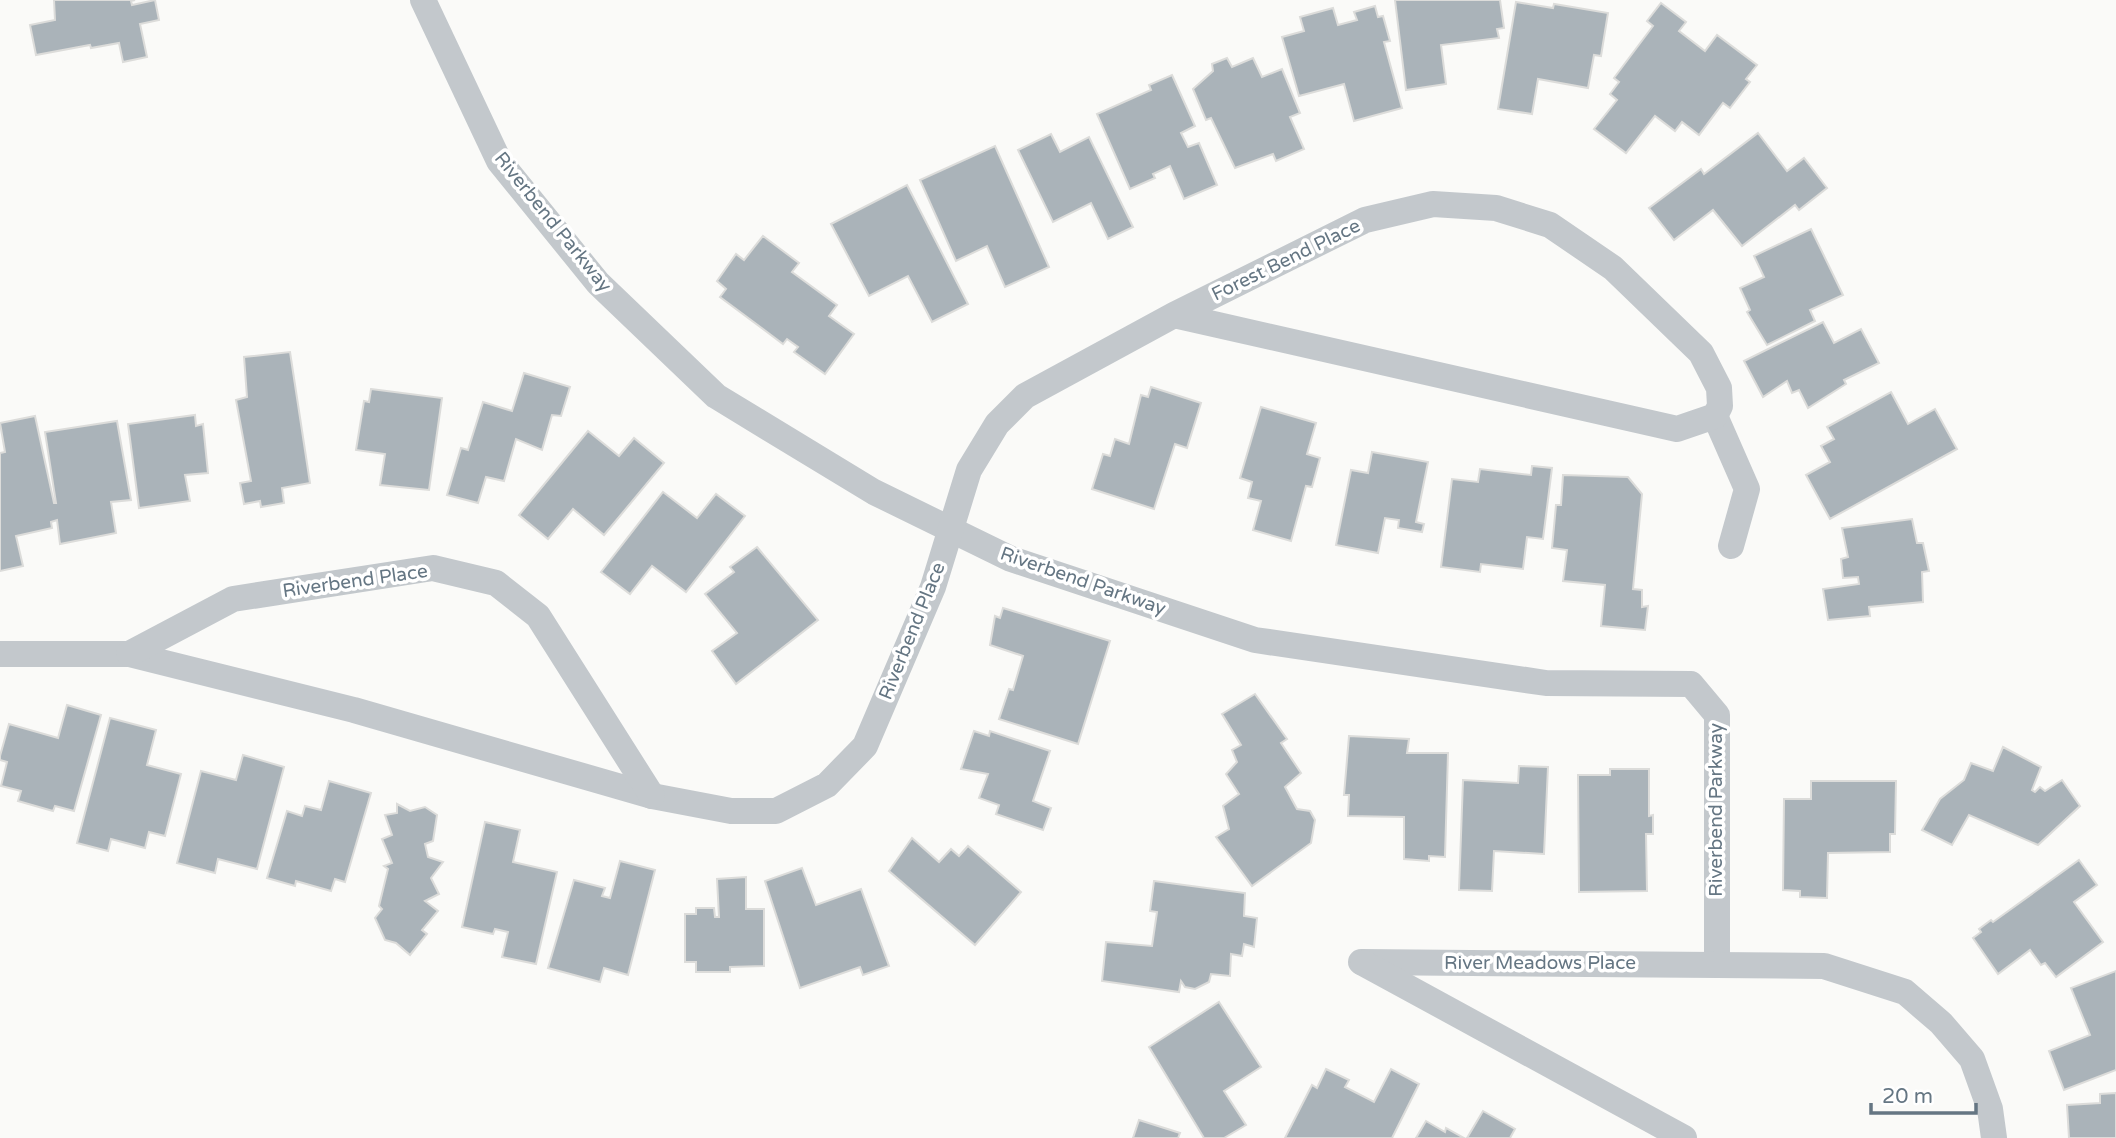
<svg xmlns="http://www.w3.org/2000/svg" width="2116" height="1138" font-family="'Varela Round',sans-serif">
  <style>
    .building { fill: #aab3b9; stroke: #dcdcda; stroke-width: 2 }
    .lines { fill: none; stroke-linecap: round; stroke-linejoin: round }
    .minor { stroke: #c3c8cc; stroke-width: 26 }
    .labels { text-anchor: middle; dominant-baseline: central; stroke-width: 7; stroke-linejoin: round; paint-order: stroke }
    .street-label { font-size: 19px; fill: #657683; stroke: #fff }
  </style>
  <rect width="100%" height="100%" fill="#fafaf8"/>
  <!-- building -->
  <g class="building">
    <path d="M54,0H135L131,1L132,5L155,0L159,20L140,24L147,57L123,62L119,43L91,48L90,45L36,55L30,25L55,20Z"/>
    <path d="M1395,0H1500L1504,28L1497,29L1499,38L1441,45L1446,84L1406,90Z"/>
    <path d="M1516,2L1553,8L1554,4L1608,13L1601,56L1594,55L1588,88L1538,79L1532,114L1498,109Z"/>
    <path d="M1661,3L1686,22L1679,31L1705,51L1717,35L1757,65L1746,79L1750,82L1730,108L1723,103L1699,135L1682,122L1675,131L1655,116L1626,153L1594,129L1617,100L1610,94L1619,82L1614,78L1653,26L1647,21Z"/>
    <path d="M1375,6L1378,17L1383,16L1390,41L1384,42L1402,108L1354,121L1344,84L1299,96L1282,37L1304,31L1300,17L1333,8L1338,25L1357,20L1354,12Z"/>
    <path d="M1227,58L1232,67L1253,58L1262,77L1282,69L1300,113L1290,117L1304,149L1276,161L1273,154L1235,168L1211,118L1206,120L1193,89L1213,71L1212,64Z"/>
    <path d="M1172,75L1195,126L1181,133L1188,147L1199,143L1217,185L1184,199L1170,166L1153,174L1155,178L1130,189L1097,114L1151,90L1149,85Z"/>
    <path d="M1758,133L1787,171L1804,158L1827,188L1799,210L1795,205L1742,246L1713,210L1674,240L1649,208L1701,169L1704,174Z"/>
    <path d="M1051,134L1060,152L1089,137L1133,227L1108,239L1091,203L1053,222L1018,150Z"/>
    <path d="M995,146L1049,267L1005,287L987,246L956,261L920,180Z"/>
    <path d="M907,185L968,304L932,322L908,276L869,296L831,224Z"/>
    <path d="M1811,229L1843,295L1810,310L1815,321L1767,345L1747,312L1750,310L1740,288L1764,277L1754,256Z"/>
    <path d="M763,236L799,263L792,272L837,305L829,316L854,334L825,374L794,352L798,347L787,339L783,344L720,297L726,289L717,281L736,254L744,260Z"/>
    <path d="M1823,322L1834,343L1861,329L1879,363L1844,380L1846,384L1808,408L1799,390L1792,393L1787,381L1763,397L1744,361Z"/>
    <path d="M290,352L310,483L282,488L284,503L261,507L260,501L244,504L240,483L251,481L236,400L247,397L244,357Z"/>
    <path d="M524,373L570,387L561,416L552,415L542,450L516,439L504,481L486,477L478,503L447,495L461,448L468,450L483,402L512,411Z"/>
    <path d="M1151,387L1201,403L1187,448L1175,444L1154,509L1092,489L1103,454L1110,456L1115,439L1129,444L1141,395L1148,397Z"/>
    <path d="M371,389L442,398L429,490L380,485L385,454L356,450L364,401L369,402Z"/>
    <path d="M1891,392L1908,424L1935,409L1957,449L1830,519L1806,475L1830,462L1821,446L1834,439L1827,427Z"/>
    <path d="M1261,407L1316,423L1307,454L1320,458L1312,487L1306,486L1291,541L1253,530L1261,501L1248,498L1252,482L1240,478Z"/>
    <path d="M195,415L196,426L203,424L208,473L185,475L190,501L139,508L128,424Z"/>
    <path d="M35,416L54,503H56L45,432L117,421L131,500L111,502L116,533L60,544L57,520L51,522L52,528L16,536L23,566L0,571V453L5,452L0,423Z"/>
    <path d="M588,431L619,456L634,438L664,463L604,535L573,509L548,539L519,515Z"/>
    <path d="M1372,452L1428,462L1416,522L1424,524L1422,532L1398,528L1399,520L1385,518L1378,553L1336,545L1351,470L1368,473Z"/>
    <path d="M1532,466L1552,468L1543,539L1527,537L1523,569L1481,564L1480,572L1441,567L1452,479L1478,482L1480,469L1531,475Z"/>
    <path d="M1563,475L1628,477L1642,494L1633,589L1642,590V607L1648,606L1645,630L1601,626L1605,585L1563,581L1567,550L1552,548L1556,505H1561Z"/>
    <path d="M663,492L697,518L716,494L745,516L686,592L652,566L630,594L601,572Z"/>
    <path d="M1912,519L1917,543H1923L1929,571L1922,572L1923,602L1869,607L1870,616L1828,620L1823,589L1859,584L1858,577L1843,578L1841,559L1848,557L1842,528Z"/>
    <path d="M757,547L818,620L736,684L712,651L737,633L705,594L734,572L730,567Z"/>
    <path d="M1003,608L1110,641L1078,744L999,719L1009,689L1013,690L1023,656L990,645L995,616L1000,618Z"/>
    <path d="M1255,694L1287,739L1281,743L1301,773L1285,787L1297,809L1310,811L1315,820L1311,843L1252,886L1216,837L1229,829L1223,806L1239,794L1226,774L1237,762L1232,750L1241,745L1222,714Z"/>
    <path d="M67,705L101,715L74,811L55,806L53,811L18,801L21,791L1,786L7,762L0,760V756L9,724L58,738Z"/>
    <path d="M110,718L156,730L147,765L181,774L165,836L149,832L145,848L111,839L108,851L77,843Z"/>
    <path d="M974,731L989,736L990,731L1050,751L1033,801L1051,808L1043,830L996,814L999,805L979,798L988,774L961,769Z"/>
    <path d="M1349,736L1409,739L1407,753H1448L1445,857L1429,856V861L1404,859V817L1348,816L1349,795H1344Z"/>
    <path d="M2003,747L2041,767L2032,790L2035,792L2040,787L2045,791L2062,780L2080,806L2038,845L1969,815L1952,845L1922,830L1940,799L1964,780L1971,763L1993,771Z"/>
    <path d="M243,755L284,767L257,869L218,859L215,873L177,863L201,771L236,780Z"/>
    <path d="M1519,766L1548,767L1544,854L1494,851L1492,891L1459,890L1463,780L1518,783Z"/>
    <path d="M1610,769H1649V816L1653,815V834H1646L1647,891L1579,892L1578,775H1610Z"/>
    <path d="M329,781L371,793L345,882L335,879L331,891L296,881L295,886L267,878L287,811L302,816L305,806L321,810Z"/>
    <path d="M1811,781H1896L1895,834H1890V852L1828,853L1827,898L1800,897V891L1783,890L1784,799H1811Z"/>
    <path d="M397,804L410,811L425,807L437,815L433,841L425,844L428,857L443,862L431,878L439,894L425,901L438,911L422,930L427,934L410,955L396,943L385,940L375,918L382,909L379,906L388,869L384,866L392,863L382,839L392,835L385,815L397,813Z"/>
    <path d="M485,822L520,830L513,862L557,872L536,964L502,957L508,932L495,929L493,934L462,927Z"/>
    <path d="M912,838L939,862L951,849L959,856L968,846L1021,892L975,945L889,871Z"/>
    <path d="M2079,860L2097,885L2074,902L2103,942L2056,977L2045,963L2041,965L2030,950L1998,974L1973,938L1981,932L1979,929L1991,920L1993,922Z"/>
    <path d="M620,861L655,870L628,975L604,968L600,982L548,968L574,880L605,888L602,896L610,898Z"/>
    <path d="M802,868L816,905L861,889L889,966L863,975L860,967L800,988L765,881Z"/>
    <path d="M746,877V909H764V966L730,967V972H696V962H685V914H696V908H714L715,917H719L717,879Z"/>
    <path d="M1154,881L1245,893L1244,916L1257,918L1254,947L1244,944L1242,956L1231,954L1230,976L1211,974L1209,982L1195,989L1185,987L1181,981L1179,992L1102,981L1106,942L1152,946L1157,912L1150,911Z"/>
    <path d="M2116,971V1070L2064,1090L2049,1051L2090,1035L2071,988Z"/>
    <path d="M1219,1002L1261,1067L1224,1091L1246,1125L1224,1138H1204L1149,1047Z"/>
    <path d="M1326,1069L1349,1080L1345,1087L1374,1102L1391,1069L1419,1084L1392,1138H1285L1312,1085L1317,1088Z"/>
    <path d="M2116,1093V1138H2069L2067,1105L2100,1103V1094Z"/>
    <path d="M1483,1111L1515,1129L1510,1138H1467Z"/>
    <path d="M1139,1120L1180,1133L1178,1138H1133Z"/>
    <path d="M1426,1121L1445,1132L1446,1128L1464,1138H1416Z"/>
  </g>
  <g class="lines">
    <!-- minor -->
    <g class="minor">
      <path d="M423,0L499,161L598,283L716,396L874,492L1011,559L1255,640L1546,683L1691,684L1717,715V964"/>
      <path d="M1715,416L1747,489L1731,546"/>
      <path d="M0,654H129L354,710L652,796L731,811H776L827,785L865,746L933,587L969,470L997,424L1025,396L1174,315L1365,220L1433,204L1496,208L1550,225L1613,268L1701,353L1719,388L1720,406L1715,416L1677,429L1174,315"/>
      <path d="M129,654L233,599L433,568L496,583L538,616L652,796"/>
      <path d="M1361,962L1824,966L1905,992L1941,1023L1972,1059L1990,1109L1994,1138"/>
      <path d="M1363,963L1684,1138"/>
    </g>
  </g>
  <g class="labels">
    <!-- street labels -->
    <g class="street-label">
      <text transform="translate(553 222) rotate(51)">Riverbend Parkway</text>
      <text transform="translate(1286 260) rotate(-26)">Forest Bend Place</text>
      <text transform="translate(355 581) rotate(-8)">Riverbend Place</text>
      <text transform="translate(1083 581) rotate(19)">Riverbend Parkway</text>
      <text transform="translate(912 631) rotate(-68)">Riverbend Place</text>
      <text transform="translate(1716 810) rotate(-90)">Riverbend Parkway</text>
      <text x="1540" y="963">River Meadows Place</text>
    </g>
  </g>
  <!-- scale -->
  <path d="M1871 1103v10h105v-10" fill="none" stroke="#657683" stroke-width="3.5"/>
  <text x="1882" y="1103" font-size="21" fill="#657683" stroke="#ffffff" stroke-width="5" paint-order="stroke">20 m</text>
</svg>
